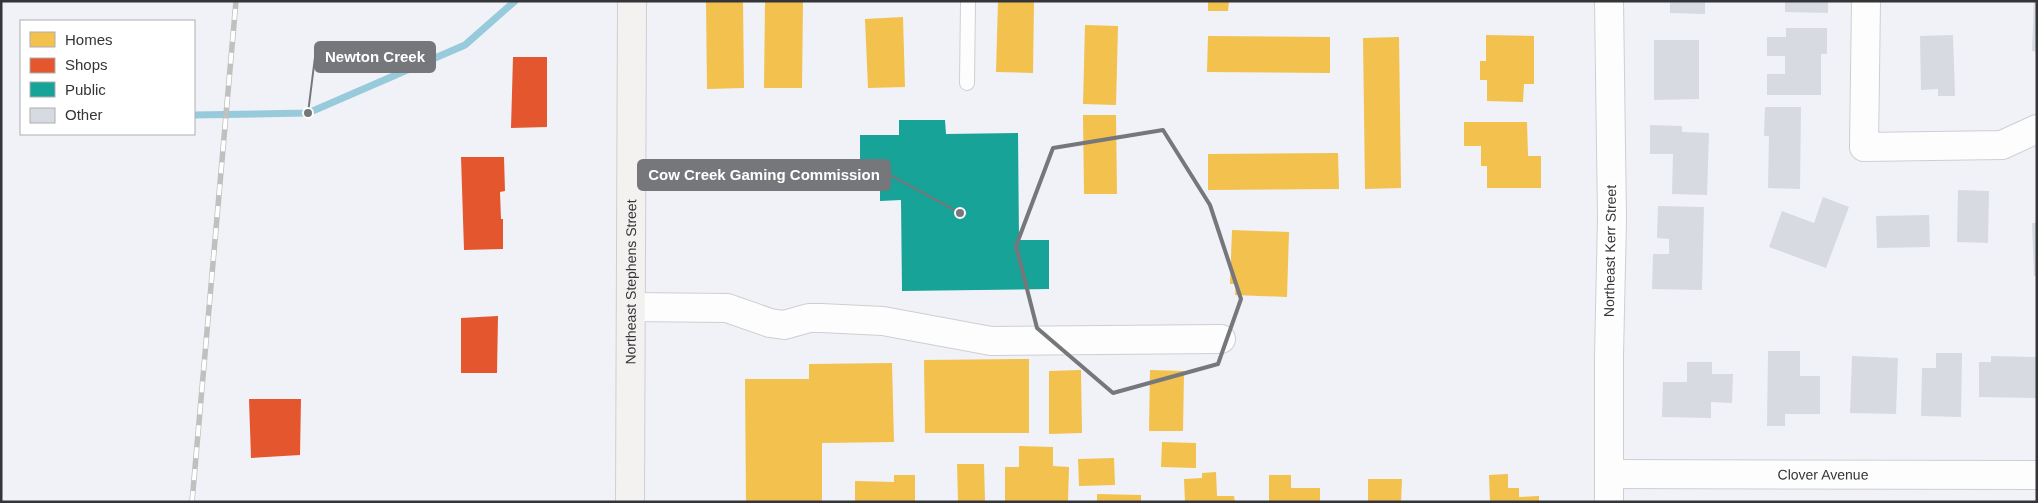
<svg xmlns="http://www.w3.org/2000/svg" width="2038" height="503" font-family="Arial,sans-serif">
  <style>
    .homes { fill: #f2c14e }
    .shops { fill: #e4572e }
    .public { fill: #17a398 }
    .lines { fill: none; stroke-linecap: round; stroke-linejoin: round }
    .stream { stroke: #97cada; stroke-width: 7 }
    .building { fill: #d8dae2 }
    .lane-casing { stroke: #cecfd2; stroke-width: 16 }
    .street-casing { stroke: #cecfd2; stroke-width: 30 }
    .secondary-casing { stroke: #cecfd2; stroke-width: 30 }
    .lane { stroke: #fdfdfe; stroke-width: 14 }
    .street { stroke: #fdfdfe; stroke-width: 28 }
    .secondary { stroke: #f4f1f1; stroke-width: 28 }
    .rail-casing { stroke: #c0c0c1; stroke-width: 5.5 }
    .rail { stroke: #fff; stroke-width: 4; stroke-dasharray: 11; stroke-linecap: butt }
    .marked { fill: none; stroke: #76777b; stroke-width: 4; stroke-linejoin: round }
    .labels { text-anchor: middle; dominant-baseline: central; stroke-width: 5; stroke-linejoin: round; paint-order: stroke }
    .street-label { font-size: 14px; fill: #343538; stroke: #fff }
    .leader { fill: none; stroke: #76777b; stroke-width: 2 }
    .callout-dot { fill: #76777b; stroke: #fff; stroke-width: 2 }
    .callout { fill: #76777b; stroke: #76777b; stroke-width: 2 }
    .callout-label { font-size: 15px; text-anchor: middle; font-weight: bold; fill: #fff }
  </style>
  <rect width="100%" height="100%" fill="#f1f2f7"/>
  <!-- homes -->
  <g class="homes">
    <path d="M706,1H743L744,88L707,89Z"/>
    <path d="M765,1H803L802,88H764Z"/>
    <path d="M998,1H1034L1033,73L996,72Z"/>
    <path d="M1208,1H1229L1228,11H1208Z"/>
    <path d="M903,17L905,87L868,88L865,19Z"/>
    <path d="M1085,25L1118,26L1116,105L1083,104Z"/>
    <path d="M1486,35L1534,36V84H1524L1523,102L1487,101V80H1480V61H1486Z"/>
    <path d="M1208,36L1330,37V73L1207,72Z"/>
    <path d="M1399,37L1401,188L1365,189L1363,38Z"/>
    <path d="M1083,115H1116L1117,194H1084Z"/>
    <path d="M1464,122H1527L1528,156H1541V188H1487V166H1481V146H1464Z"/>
    <path d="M1338,153L1339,189L1208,190V154Z"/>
    <path d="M1232,230L1289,232L1287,297L1235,295L1236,284H1230Z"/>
    <path d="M1029,359V433H925L924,360Z"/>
    <path d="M892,363L894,442L822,443V502H746L745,379H809V364Z"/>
    <path d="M1081,370L1082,433L1049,434V371Z"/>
    <path d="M1150,370L1184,371L1183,431H1149Z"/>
    <path d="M1162,442L1196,443V468L1161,467Z"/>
    <path d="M1019,446L1053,447V466L1069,467L1068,502H1005V467H1019Z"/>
    <path d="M1114,458L1115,485L1079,486L1078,459Z"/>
    <path d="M957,464H984L985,502H958Z"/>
    <path d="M1216,472L1217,496H1234L1235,502H1185L1184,479L1202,478V473Z"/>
    <path d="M1508,474V488H1519V497L1539,496V502H1490L1489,475Z"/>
    <path d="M894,475H915V501L855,502V481L894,482Z"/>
    <path d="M1269,475H1291V488H1320V502H1269Z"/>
    <path d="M1368,479H1402L1401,502H1368Z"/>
    <path d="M1097,494L1141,495V502H1097Z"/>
  </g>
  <!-- shops -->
  <g class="shops">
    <path d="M513,57H547V127L511,128Z"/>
    <path d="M461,157H504L505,191L500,192L501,219H503V249L464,250Z"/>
    <path d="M498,316L497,373H461V318Z"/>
    <path d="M249,399H301L300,455L251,458Z"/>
  </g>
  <!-- public -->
  <path class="public" d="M899,120H945L946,134L1018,133L1019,240H1049V289L902,291L901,200L880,201V180H872V164H860V135H899Z"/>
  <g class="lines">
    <!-- stream -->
    <path class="stream" d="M194,115L308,113L465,45L515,1"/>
  </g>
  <!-- building -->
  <g class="building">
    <path d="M1670,1H1705V14L1670,13Z"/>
    <path d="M1785,1H1828V13L1785,12Z"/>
    <path d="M2034,1H2037V52L2032,51Z"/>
    <path d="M1786,28H1827V54H1821V95H1767V74H1785V56H1767V37H1786Z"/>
    <path d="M1953,35L1955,96H1938V89L1921,90L1920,36Z"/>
    <path d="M1654,40H1699V99L1654,100Z"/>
    <path d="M1765,107H1801L1800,189L1768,188L1769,136H1764Z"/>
    <path d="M1650,125L1682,126V132L1709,133L1707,195L1672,194L1673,154H1650Z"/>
    <path d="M1958,190L1989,191L1988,243L1957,242Z"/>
    <path d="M1823,197L1849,207L1826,268L1769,247L1782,211L1814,223Z"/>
    <path d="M1658,206L1704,207L1702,290L1652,289L1653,254H1669V239L1657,238Z"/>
    <path d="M1929,215L1930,247L1877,248L1876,216Z"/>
    <path d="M2032,223H2037V276H2034Z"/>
    <path d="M1768,351H1800V376H1820V414H1785V426H1767Z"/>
    <path d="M1936,353H1962L1961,417L1921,416L1922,368H1936Z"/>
    <path d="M1852,356L1898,358L1896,414L1850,413Z"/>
    <path d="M1991,356L2037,357V398L1979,397V362H1991Z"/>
    <path d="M1687,362H1712V374H1733L1732,403L1711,402V418L1662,417L1663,382H1687Z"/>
  </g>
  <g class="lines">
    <!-- lane casing -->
    <g class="lane-casing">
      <path id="lane" d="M967,83L968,1"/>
    </g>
    <!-- street casing -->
    <g class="street-casing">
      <g id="street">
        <path d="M1609,1L1612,219L1609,356V502"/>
        <path d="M1866,1L1864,147L2002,145L2037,129"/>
        <path d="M631,307L727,308L770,323L784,325L809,318H821L883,321L991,341L1221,339"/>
        <path id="s1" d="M1609,474L2037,475"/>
      </g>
    </g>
    <!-- secondary casing -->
    <g class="secondary-casing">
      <g id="secondary">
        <path id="s2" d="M630,502L632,1"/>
      </g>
    </g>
    <!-- lane -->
    <use href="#lane" class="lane"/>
    <!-- street -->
    <use href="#street" class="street"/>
    <!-- secondary -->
    <use href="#secondary" class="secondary"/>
    <!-- rail casing -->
    <g class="rail-casing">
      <path id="rail" d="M192,502L236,1"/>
    </g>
    <!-- rail -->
    <use href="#rail" class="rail"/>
  </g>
  <!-- marked area -->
  <path class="marked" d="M1163,130L1210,205L1241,299L1218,364L1113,393L1037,328L1016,246L1053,148Z"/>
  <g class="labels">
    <!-- street labels -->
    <g class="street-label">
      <text transform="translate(1610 251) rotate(-89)">Northeast Kerr Street</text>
      <text stroke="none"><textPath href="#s2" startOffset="220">Northeast Stephens Street</textPath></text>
      <text stroke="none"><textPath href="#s1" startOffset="214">Clover Avenue</textPath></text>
    </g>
  </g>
  <!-- callouts -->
  <path class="leader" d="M308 113L315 57M960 213L890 175"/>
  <g class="callout-dot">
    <circle cx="308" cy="113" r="5"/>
    <circle cx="960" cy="213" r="5"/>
  </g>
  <g class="callout">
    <rect x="315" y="42" width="120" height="30" rx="5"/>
    <rect x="638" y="160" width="252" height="30" rx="5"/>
  </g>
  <g class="callout-label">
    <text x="375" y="62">Newton Creek</text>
    <text x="764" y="180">Cow Creek Gaming Commission</text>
  </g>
  <!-- border -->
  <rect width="2038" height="503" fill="none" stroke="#343538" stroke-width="5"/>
  <!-- legend -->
  <rect x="20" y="20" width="175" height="115" fill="#ffffff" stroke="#aeaeaf"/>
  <rect x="30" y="32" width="25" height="15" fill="#f2c14e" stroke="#aeaeaf"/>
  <text x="65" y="45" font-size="15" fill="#343538">Homes</text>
  <rect x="30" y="58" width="25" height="15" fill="#e4572e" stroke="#aeaeaf"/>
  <text x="65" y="70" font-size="15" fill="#343538">Shops</text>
  <rect x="30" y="82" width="25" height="15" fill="#17a398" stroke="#aeaeaf"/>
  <text x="65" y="95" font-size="15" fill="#343538">Public</text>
  <rect x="30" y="108" width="25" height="15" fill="#d8dae2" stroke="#aeaeaf"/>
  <text x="65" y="120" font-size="15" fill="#343538">Other</text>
</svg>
